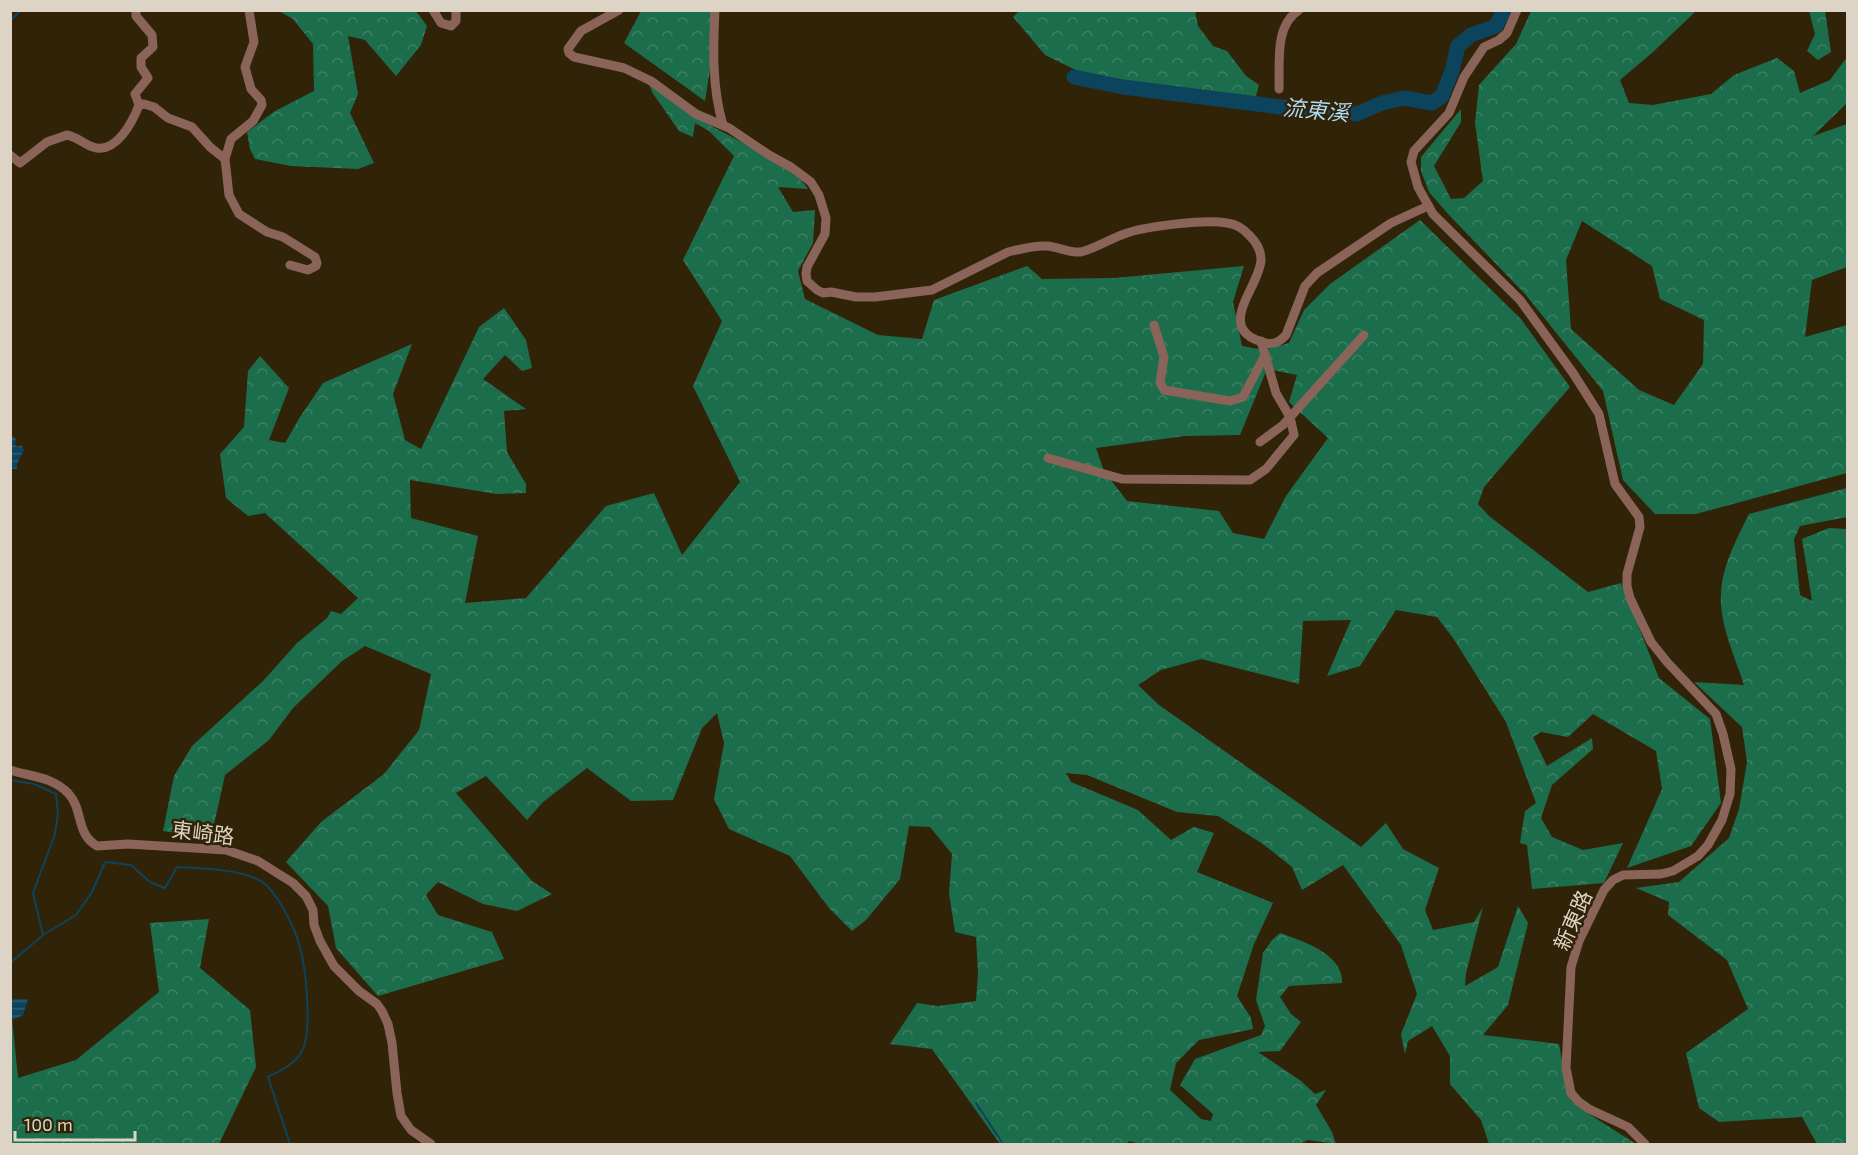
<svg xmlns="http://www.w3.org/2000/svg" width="1858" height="1155" font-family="'Exo 2','Noto Sans TC',sans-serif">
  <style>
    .forest { fill: url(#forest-crowns); fill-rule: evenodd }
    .water { fill: url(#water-rules) }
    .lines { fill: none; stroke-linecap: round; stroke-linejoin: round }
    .stream { stroke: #0c445e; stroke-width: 2 }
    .river { stroke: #0c445e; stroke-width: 15 }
    .minor { stroke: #8a6458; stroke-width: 9 }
    .labels { text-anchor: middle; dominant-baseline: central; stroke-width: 5; stroke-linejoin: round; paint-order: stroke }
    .street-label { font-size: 21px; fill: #ded4c5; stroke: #312307 }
    .water-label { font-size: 22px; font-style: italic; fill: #aedaf5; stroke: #312307 }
  </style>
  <defs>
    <pattern id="forest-crowns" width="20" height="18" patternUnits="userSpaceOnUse" patternTransform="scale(1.5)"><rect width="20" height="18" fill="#1c6d4c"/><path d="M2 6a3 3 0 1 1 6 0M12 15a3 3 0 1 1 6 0" fill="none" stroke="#3d8164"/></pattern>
    <pattern id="water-rules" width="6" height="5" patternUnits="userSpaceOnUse" patternTransform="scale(1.5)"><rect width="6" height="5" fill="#0c445e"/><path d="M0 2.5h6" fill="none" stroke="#2f5e74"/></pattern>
  </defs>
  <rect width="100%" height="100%" fill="#312307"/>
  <!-- forest -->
  <g class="forest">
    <path d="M279,11H416L427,26L421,45L396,76L365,40L348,36L358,94L350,113L374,163L358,169L291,166L255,159L250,149L247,132L275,111L314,91L313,44L293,19Z"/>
    <path d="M641,11H712L714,44L705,101L624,43Z"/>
    <path d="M1019,11H1195L1198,26L1213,46L1227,51L1246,76L1259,85L1256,96L1127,95L1045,55L1013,17Z"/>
    <path d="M1531,11H1696L1653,52L1620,80L1629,103L1653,105L1711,94L1734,75L1777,58L1794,71L1800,93L1830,80L1847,57V103L1813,136L1847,124V267L1812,280L1805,337L1847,325V473L1696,514H1655L1623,480L1603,391L1525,294L1449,215L1429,192L1421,171V157L1461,109V122L1434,166L1451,199L1464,198L1483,181L1475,123L1479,85L1516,44ZM1582,221L1652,266L1660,299L1704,320L1703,364L1674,405L1639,390L1571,329L1566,260Z"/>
    <path d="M1809,11H1825L1831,52L1818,60L1807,51L1815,34Z"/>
    <path d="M649,84C665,96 682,108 699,119C724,134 796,167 808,189L778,187L793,212L815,210L813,243L798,271L805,299L878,335L922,339L934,300L1027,266L1042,279L1114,278L1244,266L1233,302L1242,346L1264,350L1289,343L1304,310L1330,284L1420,220L1521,319L1570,387L1484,487L1478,504L1489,516L1588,592L1621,583L1659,678L1710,719L1721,803L1691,846L1627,868L1662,789L1656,751L1593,714L1568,737L1541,732L1533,737L1547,766L1592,738L1593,749L1552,785L1541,818L1552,837L1583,850L1623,843L1604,883L1532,889L1527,845L1520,843L1525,811L1536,803L1506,722L1453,638L1437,617L1396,610L1360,666L1327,676L1351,620L1303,621L1299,684L1201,659L1161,670L1138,685L1159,705L1361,847L1386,823L1403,849L1439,868L1425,910L1433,930L1474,922L1483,907L1466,973L1465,986L1498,967L1518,906L1528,923L1508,1005L1483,1035L1559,1044L1568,1093L1578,1107L1636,1144H1489L1481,1120L1450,1084V1056L1432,1026L1408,1041L1405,1054L1401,1034L1417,994L1401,945L1343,865L1302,890L1292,867L1263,844L1218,816L1177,812L1087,775L1066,773L1071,782L1138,810L1171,840L1194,827L1214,833L1197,872L1273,903L1254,944L1237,996L1251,1018L1253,1029L1199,1040L1176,1063L1170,1090L1201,1119L1211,1121L1213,1114L1180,1085L1195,1059L1261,1035L1265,1026L1256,1000L1263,953L1272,940L1280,933C1302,941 1344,954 1342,983L1289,986L1280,997L1291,1014L1301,1022L1280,1051L1258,1052L1301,1081L1315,1094L1326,1090L1316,1105L1332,1132L1336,1144L1308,1140L1299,1144H1141L1129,1141L1127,1144H1000L932,1049L890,1044L917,1003L938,1006L976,1001L978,972L976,937L955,932L949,893L952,854L930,827L909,826L900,879L866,920L852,931L829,908L790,856L729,829L714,799L724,743L717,713L702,728L673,800L631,801L587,768L543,802L527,820L486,776L456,793L532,881L552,894L517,911L483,904L438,882L426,895L438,915L492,932L504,959L378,996L336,948L328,906L286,862L321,822L384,774L419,730L431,674L365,646L342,661L293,708L269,740L225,775L211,838L163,831L174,776L192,746L264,680L297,643L327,618L331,611L341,614L358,598L265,513L248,516L226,498L220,454L244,427L248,371L260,356L289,388L269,440L285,443L300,417L323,383L412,344L393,394L405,440L421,449L479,327L504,308L526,340L532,368L522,371L505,355L483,379L526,409L504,411L507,452L526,484V493L497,494L410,480L411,518L478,536L465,603L526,598L606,506L654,493L682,555L740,482L693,386L722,321L683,260L734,156L709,131L695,123L693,137L679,131L652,92ZM1267,369L1297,375L1289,402L1328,438L1286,496L1264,539L1233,533L1219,511L1127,501L1104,471L1096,448L1185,436L1240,435Z"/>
    <path d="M1847,488V517L1800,526L1794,539L1800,595L1812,601L1802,539L1829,528L1847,529L1848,1144H1817L1802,1117L1719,1122L1699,1108L1686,1053L1748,1009L1727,960L1668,915L1669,902L1636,888L1679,882L1729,838L1739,809L1747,762L1742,727L1694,682L1744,685C1735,657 1719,623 1721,594C1722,566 1737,538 1749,514Z"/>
    <path d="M209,919L200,968L250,1010L256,1067L219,1144H11L12,1018L18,1078L76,1060L159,992L150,923Z"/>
  </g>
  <!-- water -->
  <g class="water">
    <path d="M12,436L16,439L15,445L18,447L21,445L24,450L17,464V469H11V438Z"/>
    <path d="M13,999H28L23,1015L11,1021V1004Z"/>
  </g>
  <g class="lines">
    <!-- stream -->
    <g class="stream">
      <path d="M10,21L21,10"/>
      <path d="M10,780L34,784L56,794L58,814L55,834L33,893L43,935L76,915L92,892L105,862L131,865L150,882L165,888L177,867C199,868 249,869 266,885C281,900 293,924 299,944C306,966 312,1029 303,1049C297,1063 280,1071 268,1077L290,1144"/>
      <path d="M10,963L42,936"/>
      <path d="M976,1103L1003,1144"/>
    </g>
    <!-- river -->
    <path class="river" d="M1074,77L1123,87L1304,110L1323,106L1357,114L1382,103L1404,98L1432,103L1442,96L1452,71L1458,46L1471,35L1496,26L1504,10"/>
    <!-- minor -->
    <g class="minor">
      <path d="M136,10V16L152,35L153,47L141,58V67L148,78L135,94L139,105L144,104L154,107L168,118L192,127L210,147L225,159L229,195L239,214L267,232L283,237L315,257L317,263L316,266L308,270L290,265"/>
      <path d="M433,10L441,23L451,26L456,21V10"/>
      <path d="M619,10L581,31L568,49L569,53L574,57L624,68L651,81L696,114L729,128L769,155L791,167L811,182L819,195L826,218L825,234L807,267L806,274L807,281L817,290L823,293L831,292L856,297H875L932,290L1008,252C1020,249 1035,245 1047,246C1059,247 1069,253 1081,252C1097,248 1111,238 1127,233C1148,226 1205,219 1227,223C1235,224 1244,229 1250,236C1256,242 1261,251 1261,260C1260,287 1212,330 1266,343C1275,345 1280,341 1286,335L1305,286L1317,273L1391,223L1428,206"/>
      <path d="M715,10C713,49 712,88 723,125"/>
      <path d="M1517,10L1507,33L1499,40L1484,47L1464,77L1449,113L1414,151L1411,162L1418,187L1433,214L1520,300L1573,373L1599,414L1615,484L1639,517L1640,527L1627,574V586L1630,598L1651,642L1667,662L1716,714L1723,734L1731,769L1730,794L1722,820L1708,845L1698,856L1673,871L1661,874L1623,875L1613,880L1604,890L1596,906L1579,941L1571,967L1566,1068L1571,1093L1579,1102L1589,1109L1628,1127L1645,1144"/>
      <path d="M1279,89C1280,63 1274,26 1299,10"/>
      <path d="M10,155L20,163L47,142L67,135C77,137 84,144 93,147C116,155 133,121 139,105"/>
      <path d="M225,159L231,139L253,121L262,105L261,100L251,89L245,67L254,42L249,10"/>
      <path d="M1154,325L1164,357L1160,382L1164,390L1230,401L1243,397L1265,355"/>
      <path d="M1260,442L1283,425L1364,335"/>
      <path d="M1048,458L1122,479L1250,480L1266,469L1294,435L1290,417L1276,393L1261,341"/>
      <path d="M10,770C31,777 51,776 68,793C84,810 75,833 97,846L128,844L226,850L258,861L293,883L306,896L313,910L314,925L320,941L334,966L359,991L377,1004L382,1011L388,1024L392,1043L397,1093L401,1116L411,1130L431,1144"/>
    </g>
  </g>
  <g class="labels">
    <!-- street labels -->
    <g class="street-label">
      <text transform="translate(203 832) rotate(7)">東崎路</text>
      <text transform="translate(1572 920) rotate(-66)">新東路</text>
    </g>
    <!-- water labels -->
    <g class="water-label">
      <text transform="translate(1316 109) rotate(5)">流東溪</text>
    </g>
  </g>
  <!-- border -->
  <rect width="1858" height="1155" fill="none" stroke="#ded4c5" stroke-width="24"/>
  <!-- scale -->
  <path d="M15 1131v9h120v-9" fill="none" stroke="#ded4c5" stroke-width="3"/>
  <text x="24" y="1131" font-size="18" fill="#ded4c5" stroke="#312307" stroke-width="4.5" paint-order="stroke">100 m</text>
</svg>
